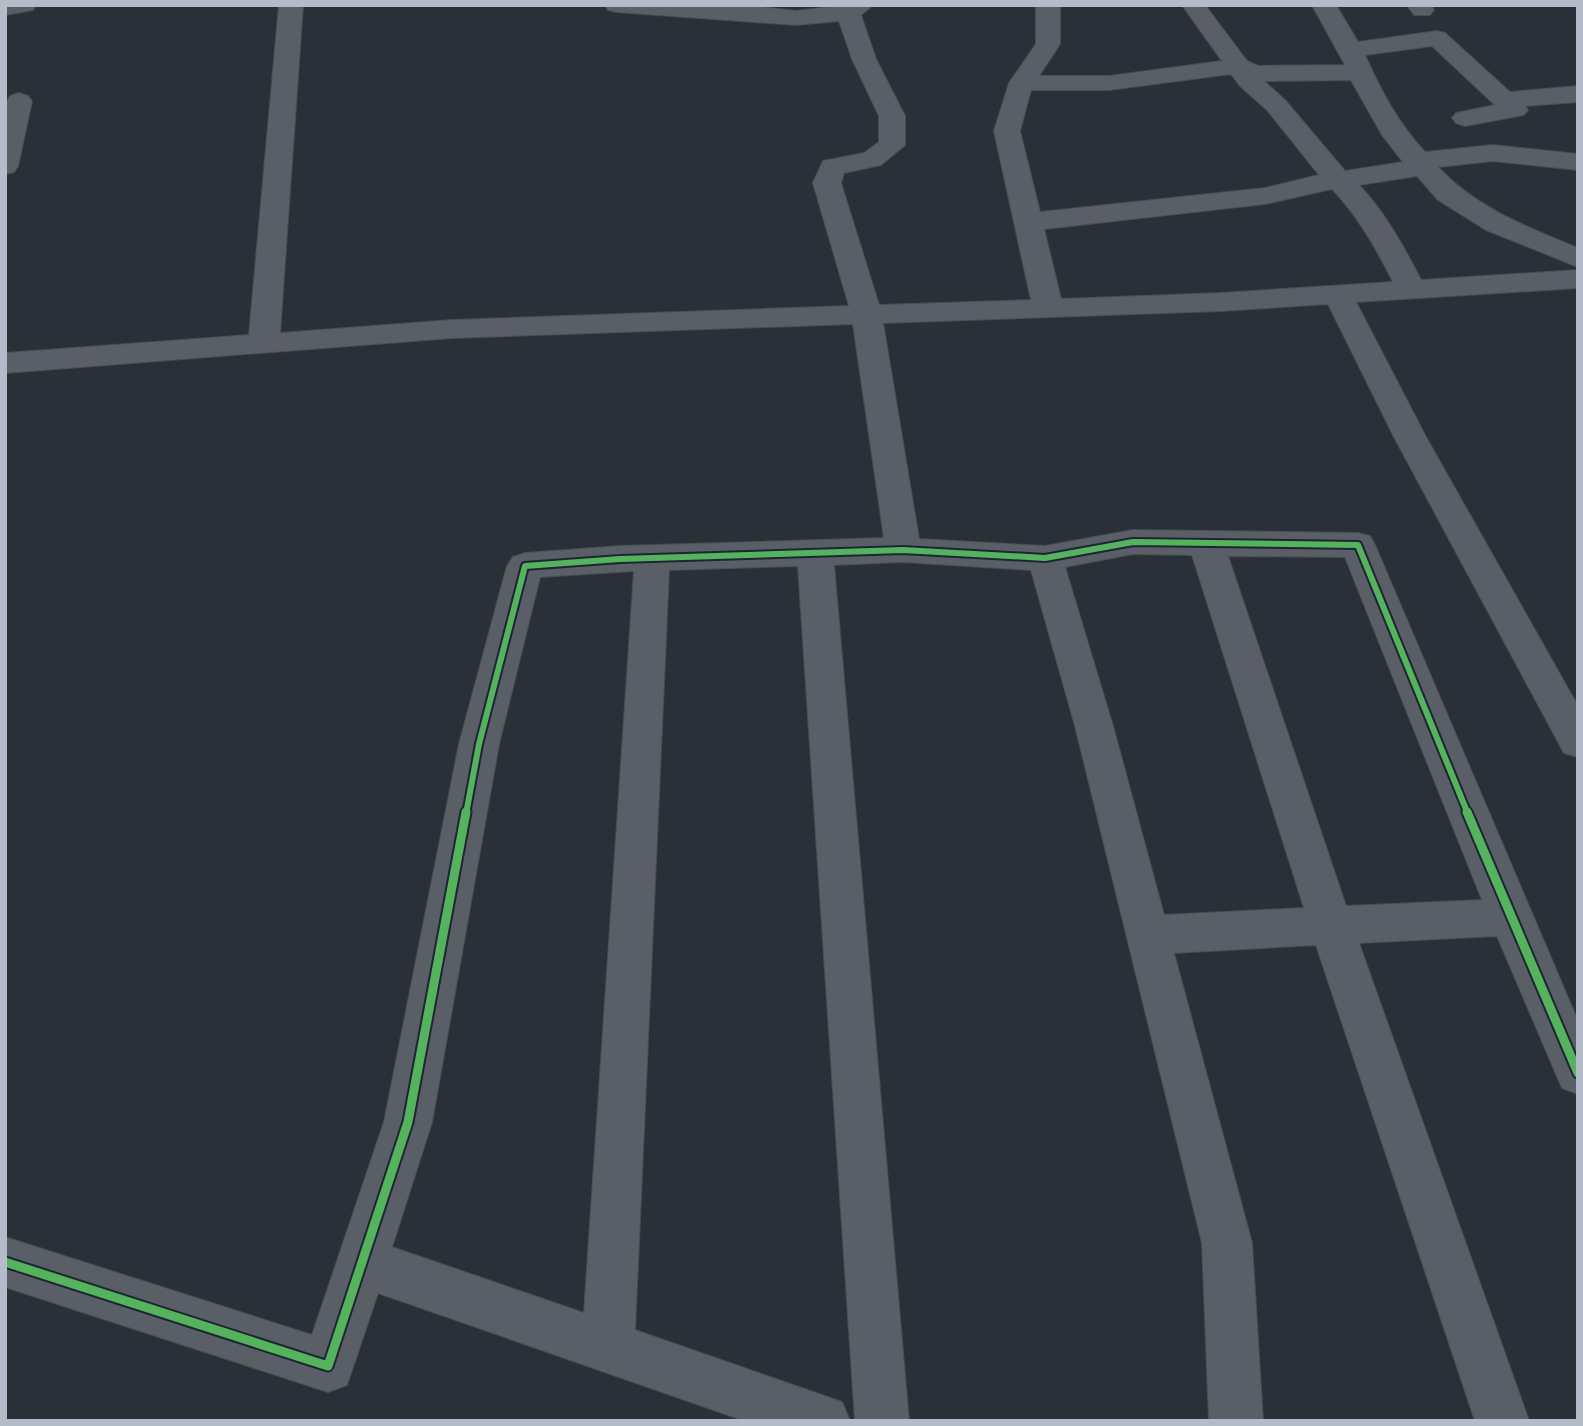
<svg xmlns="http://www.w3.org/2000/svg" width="1583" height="1426" font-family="'Golos Text',sans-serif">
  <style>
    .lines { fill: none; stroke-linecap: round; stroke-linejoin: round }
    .street-casing { stroke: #484c53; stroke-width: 2 }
    .secondary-casing { stroke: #484c53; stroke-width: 2 }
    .street { fill: #5a5e66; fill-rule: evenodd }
    .secondary { fill: #595d64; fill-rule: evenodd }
    .cycleway-far1-casing { stroke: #1d2633; stroke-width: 10 }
    .cycleway-casing { stroke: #1d2633; stroke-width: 13 }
    .cycleway-far1 { stroke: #56b35d; stroke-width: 6 }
    .cycleway { stroke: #56b35d; stroke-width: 9 }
  </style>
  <rect width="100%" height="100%" fill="#2a3038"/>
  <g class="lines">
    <!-- street casing -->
    <g class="street-casing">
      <g id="street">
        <path d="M279,5H303L280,333L452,320L849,306L813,183L823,161L864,153L879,142V116L852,59L839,21L796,25L616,12L608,10L605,5H763L762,7L796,11L845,5H873L861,15L876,59L905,116V145L881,165L844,173L841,183L879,305L1031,300L994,131L1009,83L1036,44V5H1060V44L1039,76H1109L1222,61L1182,5H1205L1247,61L1258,66L1345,65L1312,5H1336L1358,42L1437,31L1445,33L1510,92L1578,86V102L1525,106L1528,110L1524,115L1465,126L1456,123L1452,118L1456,113L1495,105L1432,46L1365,55C1381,91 1398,123 1425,152L1493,145L1578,154V170L1493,161L1438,167C1476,208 1527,227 1578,248V267L1486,230L1438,200L1417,176L1359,185C1385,212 1404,247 1421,280L1578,270V288L1356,302L1426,437L1578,706V757L1564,753L1394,437L1328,304L1221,311L883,323L919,539L1045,546L1133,530L1358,533L1370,536L1375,545L1578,1021V1094L1562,1088L1497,936L1359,943L1529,1421H1475L1316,945L1174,953L1252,1243L1263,1421H1209L1202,1243L1075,726L1031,570L903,562L834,565L909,1421H855L798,566L669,570L635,1330L842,1402L850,1421H745L378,1293L347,1385L328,1392L5,1287V1237L312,1335L384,1122L459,744L507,566L513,557L525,553L620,546L884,538L853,324L452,338L5,373V353L249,335ZM1231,74L1240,86L1267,110L1319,175L1265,188L1040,212L1020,131L1031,90H1109ZM1351,80L1382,135L1403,162L1345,171L1285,100L1264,81ZM1332,189C1358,216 1376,248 1393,282L1221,293L1061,299L1044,229L1265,204ZM1133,554L1192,555L1304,908L1164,915L1113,726L1065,567ZM1228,556L1345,557L1482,900L1346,906ZM634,571L584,1313L392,1247L432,1122L499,744L540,577Z"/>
        <path d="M1407,5H1431L1434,10L1430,15H1414Z"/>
        <path d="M19,93L28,96L32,101L18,166L14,172L5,174V106L10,96Z"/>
      </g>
    </g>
    <!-- secondary casing -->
    <g class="secondary-casing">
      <path id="secondary" d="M5,5H36L33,10L5,15Z"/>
    </g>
    <!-- street -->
    <use href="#street" class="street"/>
    <!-- secondary -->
    <use href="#secondary" class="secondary"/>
    <!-- cycleway-far1 casing -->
    <g class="cycleway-far1-casing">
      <path id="cycleway-far1" d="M466,814L479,744L525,566L620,559L903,550L1045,558L1133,542L1358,545L1468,814"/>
    </g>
    <!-- cycleway casing -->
    <g class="cycleway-casing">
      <g id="cycleway">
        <path d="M1467,812L1578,1073"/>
        <path d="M5,1262L328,1366L408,1122L466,812"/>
      </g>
    </g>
    <!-- cycleway-far1 -->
    <use href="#cycleway-far1" class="cycleway-far1"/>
    <!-- cycleway -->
    <use href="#cycleway" class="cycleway"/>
  </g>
  <!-- border -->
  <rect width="1583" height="1426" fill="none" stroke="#b4bcc9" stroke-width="14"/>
</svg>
